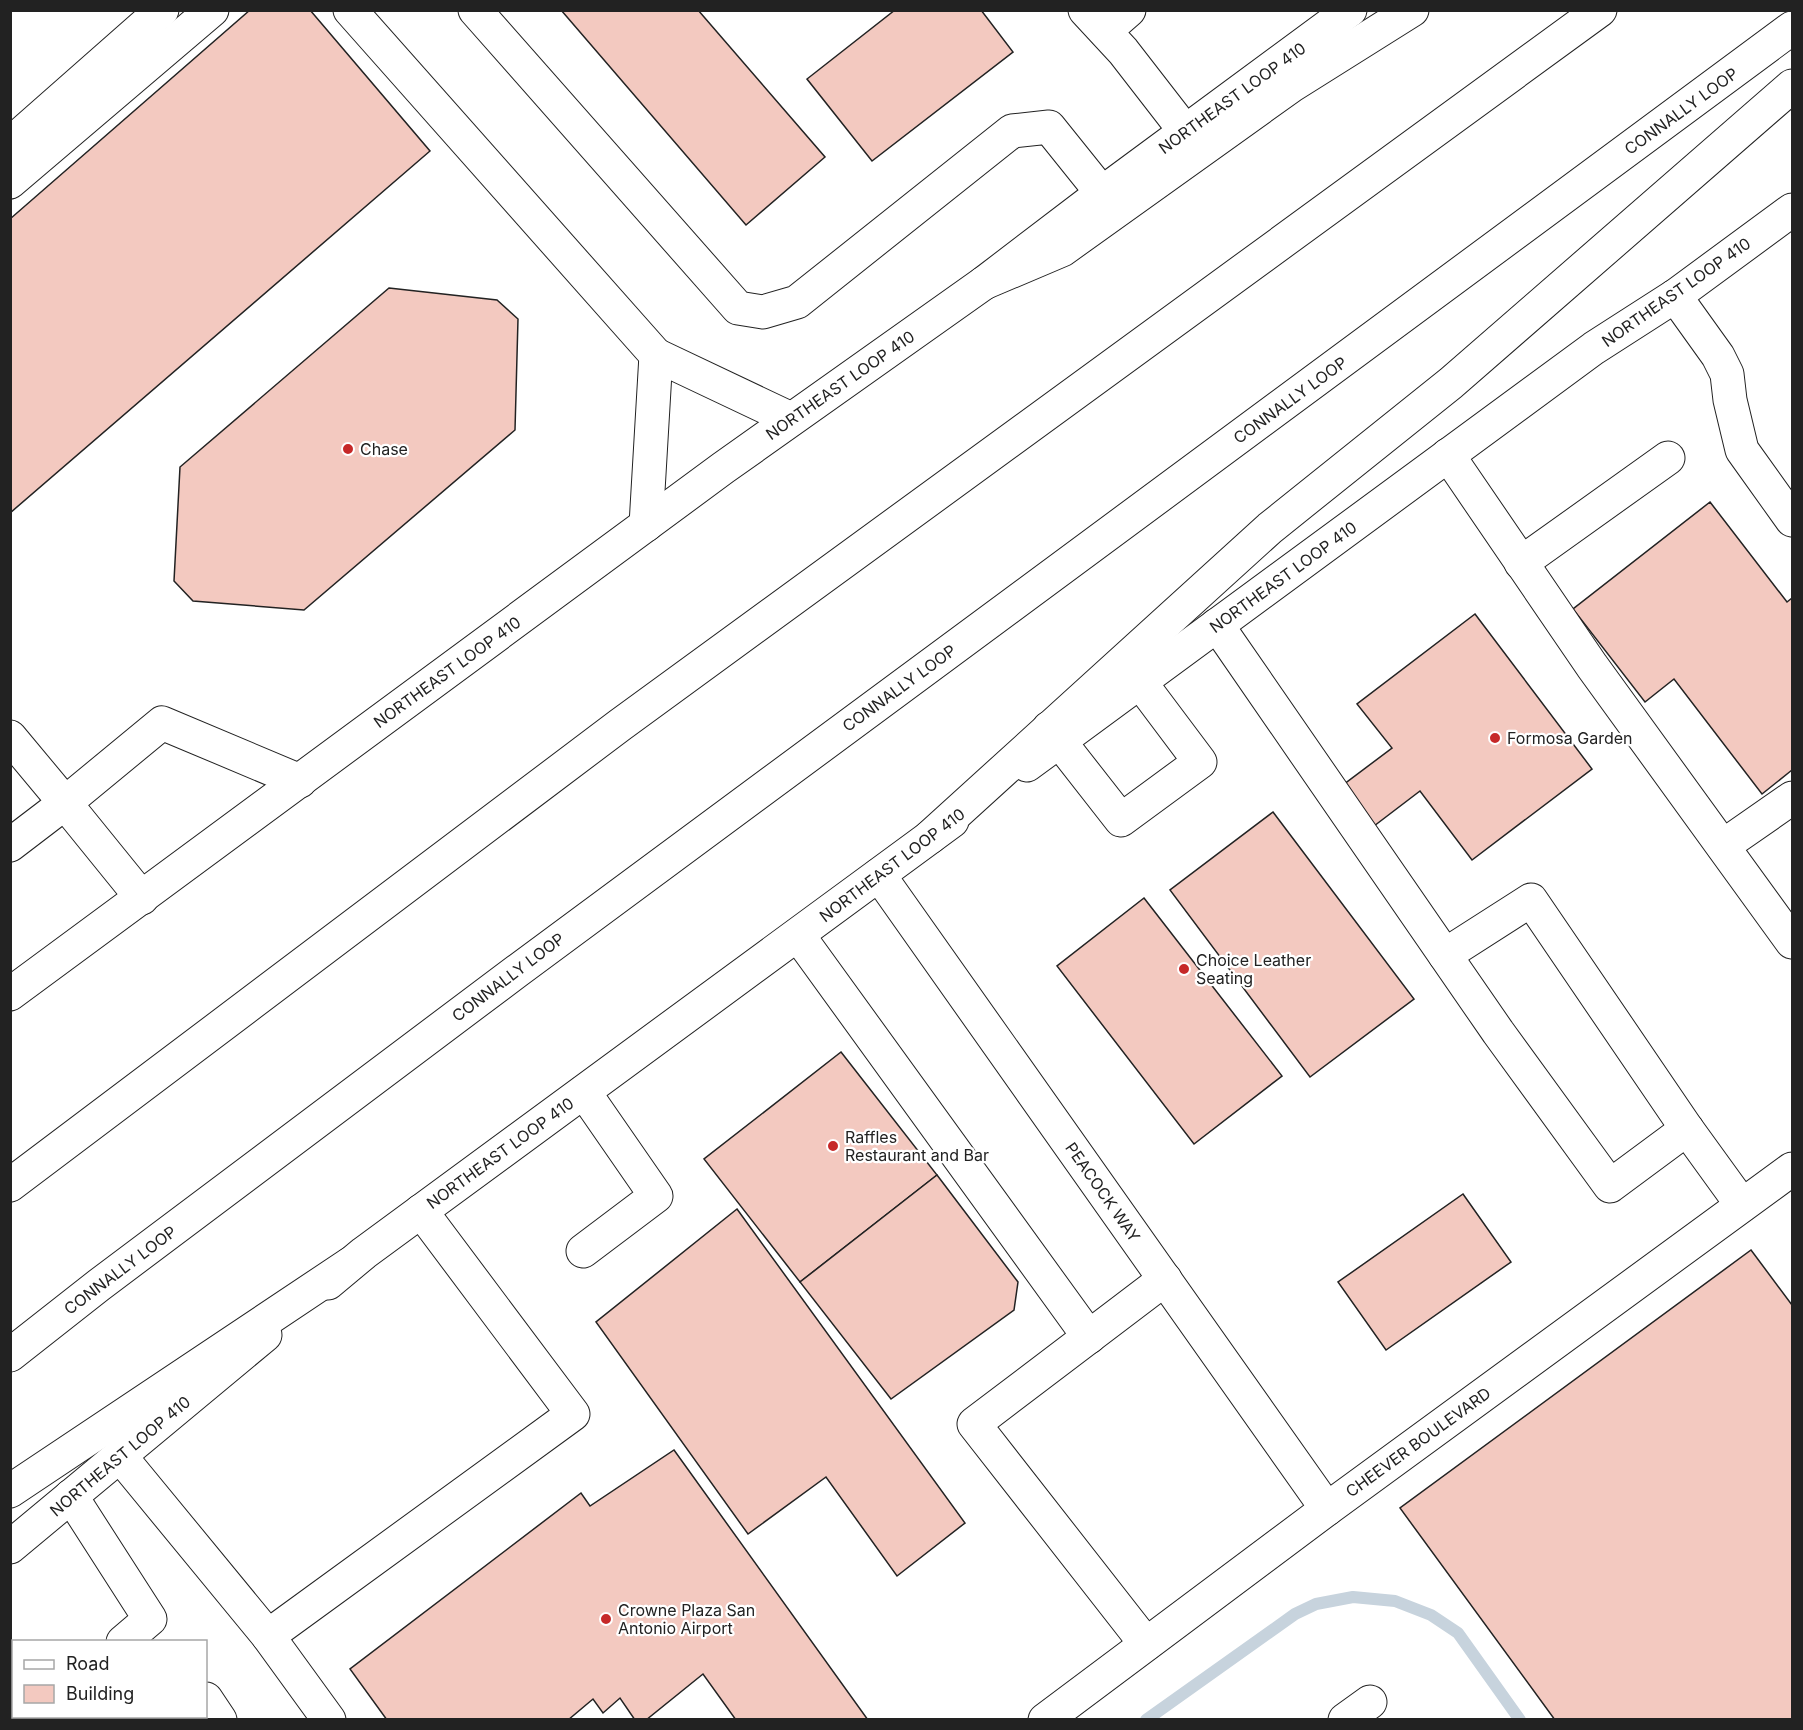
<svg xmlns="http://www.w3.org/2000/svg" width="1803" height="1730" font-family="Inter,sans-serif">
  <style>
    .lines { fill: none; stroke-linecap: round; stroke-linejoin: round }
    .stream { stroke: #c7d3dd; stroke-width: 12 }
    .building { fill: #f3c9c0; stroke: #222; stroke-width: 1.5 }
    .minor-casing { stroke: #222; stroke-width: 35 }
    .major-casing { stroke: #222; stroke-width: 35 }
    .highway-casing { stroke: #222; stroke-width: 35 }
    .minor { stroke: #fff; stroke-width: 33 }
    .major { stroke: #fff; stroke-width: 33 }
    .highway { stroke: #fff; stroke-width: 33 }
    .poi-dot { fill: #c62828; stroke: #fff; stroke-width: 2 }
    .labels { text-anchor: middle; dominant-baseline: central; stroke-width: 4.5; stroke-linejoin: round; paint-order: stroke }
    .street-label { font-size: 16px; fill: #222; stroke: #fff }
    .poi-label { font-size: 16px; fill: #222; stroke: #fff; text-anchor: start }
  </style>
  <rect width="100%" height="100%" fill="#fff"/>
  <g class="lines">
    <!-- stream -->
    <path class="stream" d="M1146,1720L1295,1614L1316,1604L1353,1597L1395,1601L1431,1615L1458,1633L1520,1720"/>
  </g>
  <!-- building -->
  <g class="building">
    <path d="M250,10H310L430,151L10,513V219Z"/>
    <path d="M561,10H698L825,157L746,225Z"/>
    <path d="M895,10H981L1013,52L872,161L807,79Z"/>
    <path d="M389,288L497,300L518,319L515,430L304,610L193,601L174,581L180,467Z"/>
    <path d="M1710,502L1787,602L1792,598V770L1762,794L1674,679L1645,702L1573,609Z"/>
    <path d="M1475,614L1592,769L1472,860L1420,791L1374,826L1343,785L1392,748L1357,704Z"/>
    <path d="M1273,812L1414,999L1310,1077L1170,890Z"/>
    <path d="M1144,898L1282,1076L1194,1144L1057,966Z"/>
    <path d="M841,1052L937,1175L800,1282L704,1159Z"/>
    <path d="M937,1175L1018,1282L1014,1310L891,1399L800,1282Z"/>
    <path d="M1463,1194L1511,1262L1386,1350L1338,1282Z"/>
    <path d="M737,1209L965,1523L897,1576L826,1477L748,1534L596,1322Z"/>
    <path d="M1751,1250L1792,1305V1720H1555L1400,1508Z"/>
    <path d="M674,1450L868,1720H736L703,1674L646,1720H635L620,1698L603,1713L593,1699L568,1720H387L350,1669L581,1493L590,1506Z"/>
    <path d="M110,1716H152L160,1720H109Z"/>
  </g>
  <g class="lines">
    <!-- minor casing -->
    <g class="minor-casing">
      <g id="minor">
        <path d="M350,10L656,355"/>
        <path d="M475,10L738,308L763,312L797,302L1012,131L1049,127L1102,193"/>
        <path d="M1085,10L1123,51L1185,131"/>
        <path d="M1105,31L1129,10"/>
        <path d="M10,144L162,10"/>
        <path d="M10,182L212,10"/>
        <path d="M1675,296L1718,356L1727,374L1730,400L1742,450L1792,520"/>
        <path d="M1448,455L1592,666L1792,942"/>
        <path d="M646,525L656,355L791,419"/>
        <path d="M1521,563L1668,458"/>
        <path d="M1217,625L1498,1032L1610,1186L1687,1129"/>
        <path d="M1049,728L1121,820L1200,762L1140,682"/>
        <path d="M10,737L65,803L10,845"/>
        <path d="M1723,846L1792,798"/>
        <path d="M879,875L1327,1509"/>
        <path d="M142,898L65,803L162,723L300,781"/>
        <path d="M798,935L1089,1337"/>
        <path d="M1445,955L1531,900L1687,1129L1742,1205"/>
        <path d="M583,1251L656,1196L584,1092"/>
        <path d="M120,1456L268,1636L573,1414L421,1211"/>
        <path d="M71,1496L150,1619L123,1642"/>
        <path d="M268,1636L329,1720"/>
        <path d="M1146,1644L974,1424L1165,1279"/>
        <path d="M206,1699L220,1720"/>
        <path d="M29,1720L32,1716"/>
        <path d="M1045,1720L1327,1509L1792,1169"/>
        <path d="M1345,1720L1370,1702"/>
      </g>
    </g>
    <!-- major casing -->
    <g class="major-casing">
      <g id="major">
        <path d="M1027,765L1594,348L1675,296L1792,210"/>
        <path d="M10,994L723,468L984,283L1102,193L1350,10"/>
        <path d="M328,1283L364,1253L952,821"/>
        <path d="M10,1547L265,1335"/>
      </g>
    </g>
    <!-- highway casing -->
    <g class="highway-casing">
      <g id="highway">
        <path d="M984,283L1062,250L1291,86L1412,10"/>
        <path d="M930,837L1270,528L1451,383L1792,86"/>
        <path d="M10,1185L620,725L1600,10"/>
        <path d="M10,1355L99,1285L517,971L1792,28"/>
        <path d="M10,1491L350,1264"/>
      </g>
    </g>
    <!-- minor -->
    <use href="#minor" class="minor"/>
    <!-- major -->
    <use href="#major" class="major"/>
    <!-- highway -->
    <use href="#highway" class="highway"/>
  </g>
  <!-- markers -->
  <g class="poi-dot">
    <circle cx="348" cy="449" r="6"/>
    <circle cx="1495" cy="738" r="6"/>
    <circle cx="1184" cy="969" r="6"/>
    <circle cx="833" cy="1146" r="6"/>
    <circle cx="606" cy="1619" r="6"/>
  </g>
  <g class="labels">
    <!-- street labels -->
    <g class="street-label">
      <text transform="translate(1232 98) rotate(-36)">NORTHEAST LOOP 410</text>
      <text transform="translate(1681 111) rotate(-36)">CONNALLY LOOP</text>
      <text transform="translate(1676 292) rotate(-35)">NORTHEAST LOOP 410</text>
      <text transform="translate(840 385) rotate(-35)">NORTHEAST LOOP 410</text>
      <text transform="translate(1290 400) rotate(-36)">CONNALLY LOOP</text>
      <text transform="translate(1283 577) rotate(-36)">NORTHEAST LOOP 410</text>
      <text transform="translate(447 672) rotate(-36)">NORTHEAST LOOP 410</text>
      <text transform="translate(899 688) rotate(-36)">CONNALLY LOOP</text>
      <text transform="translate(892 865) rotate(-37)">NORTHEAST LOOP 410</text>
      <text transform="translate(508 977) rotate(-37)">CONNALLY LOOP</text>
      <text transform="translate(500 1153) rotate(-36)">NORTHEAST LOOP 410</text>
      <text transform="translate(1103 1192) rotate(55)">PEACOCK WAY</text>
      <text transform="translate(120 1270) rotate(-37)">CONNALLY LOOP</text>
      <text transform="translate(1418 1442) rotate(-36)">CHEEVER BOULEVARD</text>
      <text transform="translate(120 1456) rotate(-40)">NORTHEAST LOOP 410</text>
    </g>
    <!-- poi labels -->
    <g class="poi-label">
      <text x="360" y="449">Chase</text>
      <text x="1507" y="738">Formosa Garden</text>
      <text x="1196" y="960">Choice Leather<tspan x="1196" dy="18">Seating</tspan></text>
      <text x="845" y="1137">Raffles<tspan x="845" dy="18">Restaurant and Bar</tspan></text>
      <text x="618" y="1610">Crowne Plaza San<tspan x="618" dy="18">Antonio Airport</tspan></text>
    </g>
  </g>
  <!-- border -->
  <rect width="1803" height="1730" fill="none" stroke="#222222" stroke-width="24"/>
  <!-- legend -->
  <rect x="12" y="1640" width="195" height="78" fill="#ffffff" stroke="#a7a7a7" stroke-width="1.5"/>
  <rect x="24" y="1660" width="30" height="9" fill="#ffffff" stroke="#a7a7a7" stroke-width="1.5"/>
  <text x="66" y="1670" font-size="18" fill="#222222">Road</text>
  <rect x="24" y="1685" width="30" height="18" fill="#f3c9c0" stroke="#a7a7a7" stroke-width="1.5"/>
  <text x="66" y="1700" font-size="18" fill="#222222">Building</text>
</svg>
